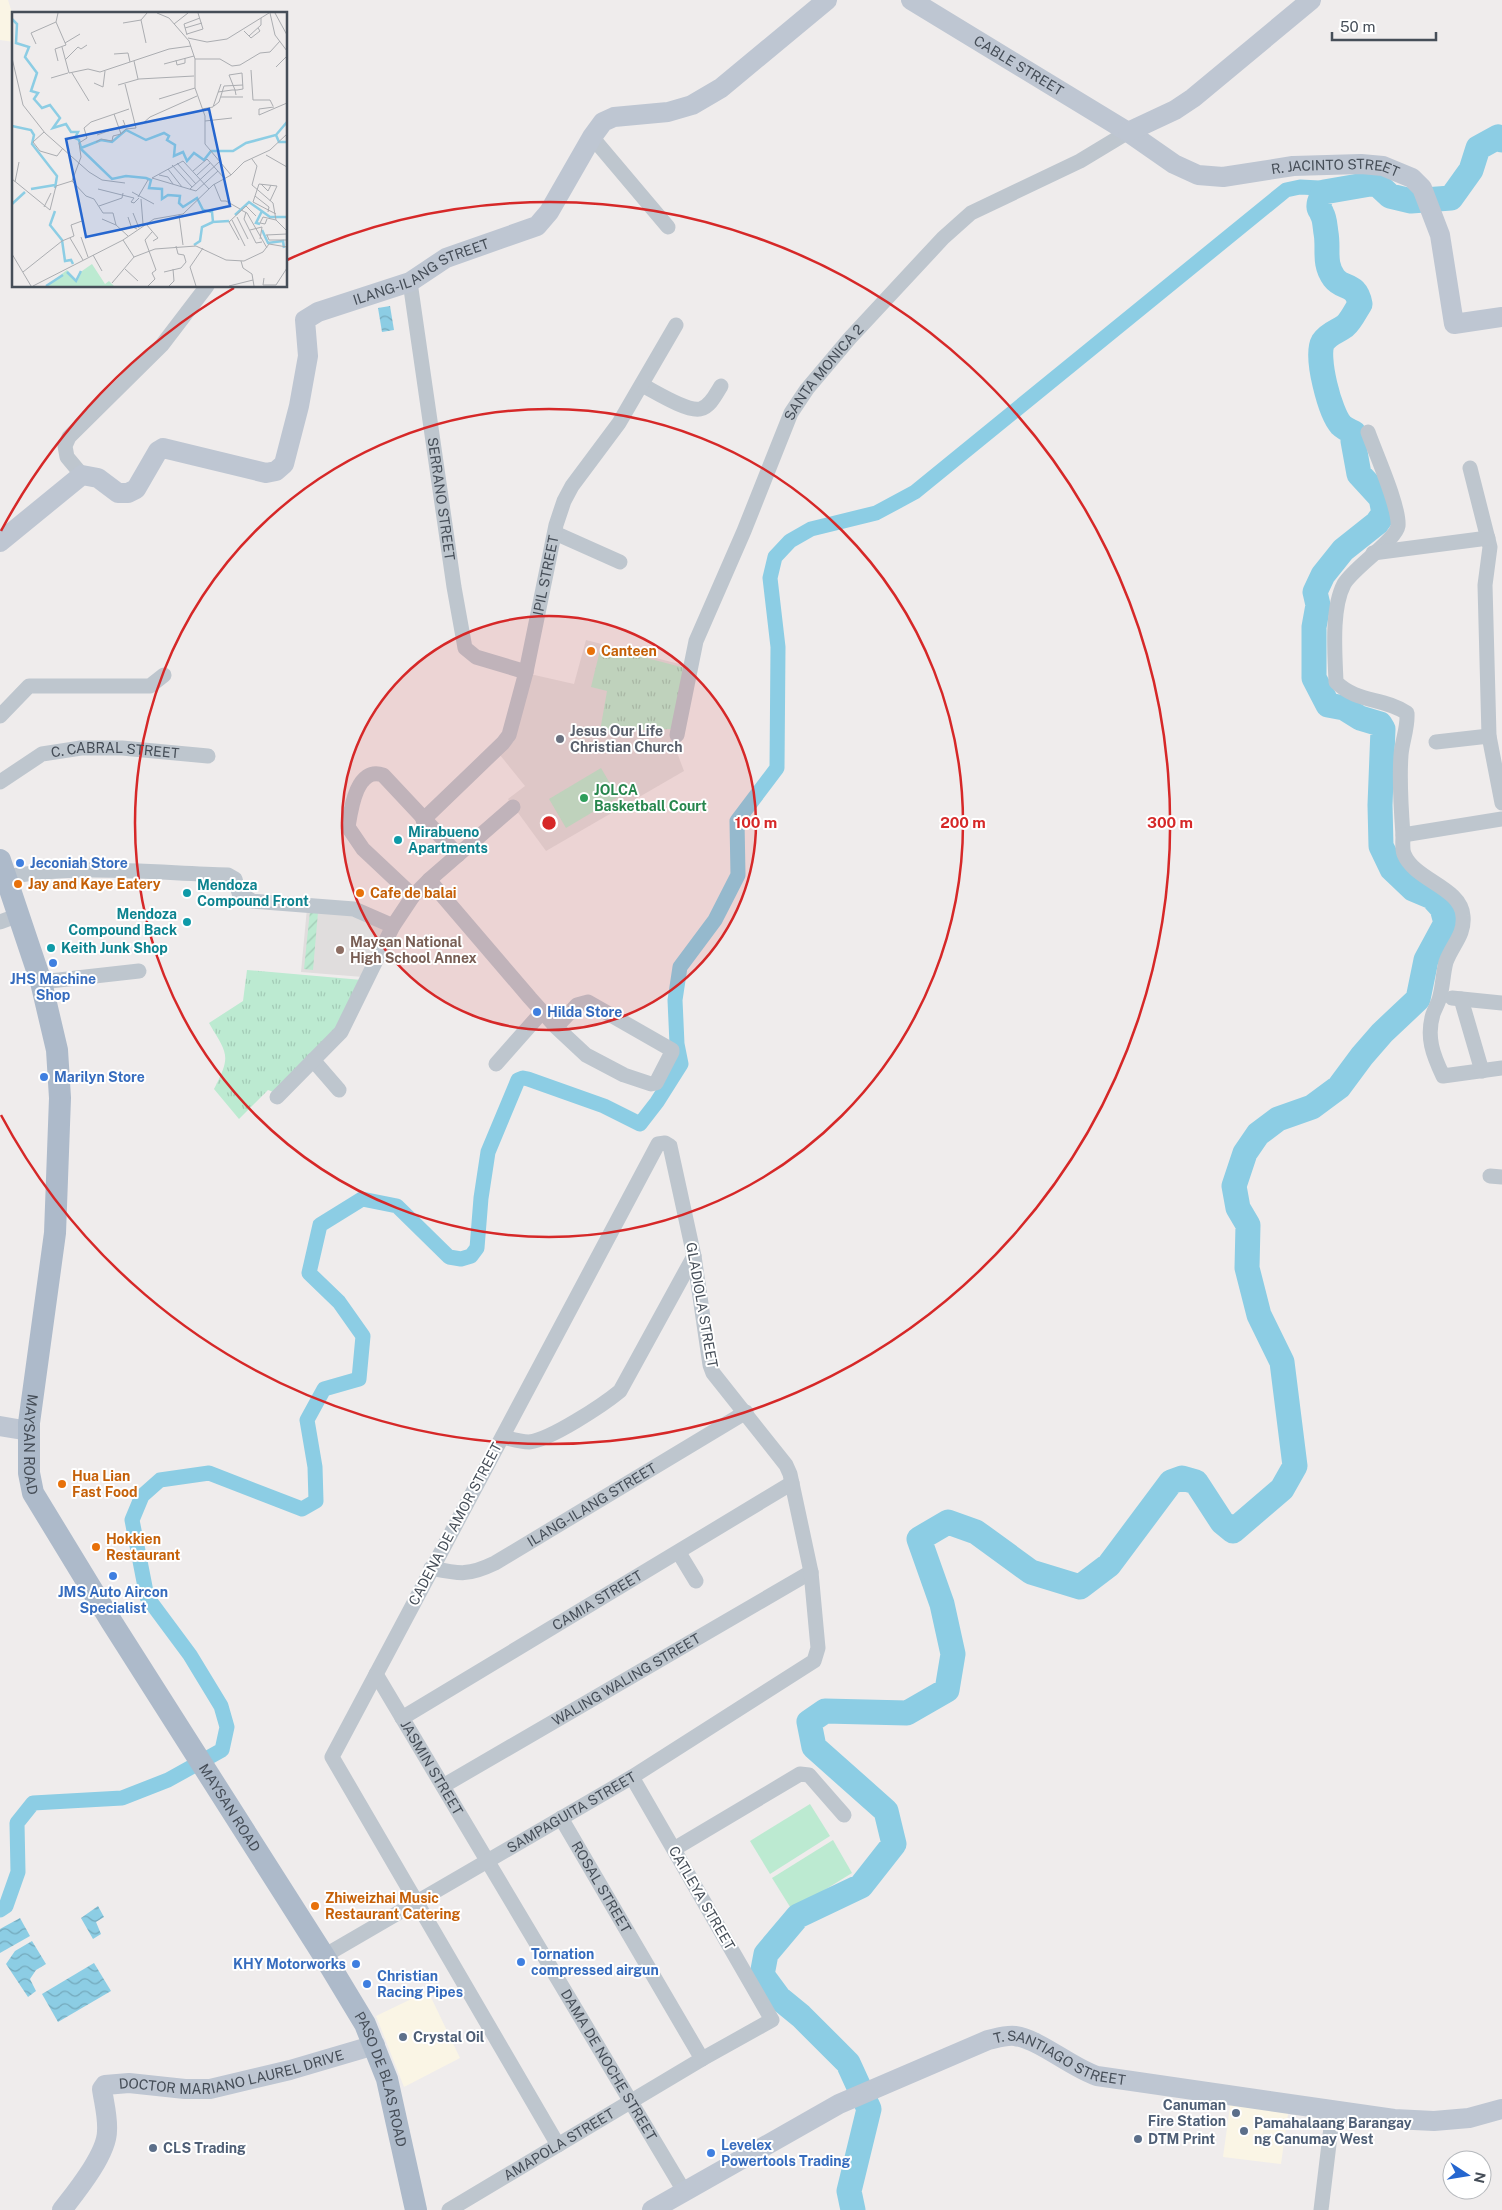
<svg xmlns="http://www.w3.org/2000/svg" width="1502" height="2210" font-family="'Public Sans',sans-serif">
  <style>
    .commercial { fill: #faf5e5 }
    .education { fill: #e0dddd }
    .grass { fill: url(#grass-tufts) }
    .park { fill: #bcead1 }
    .garden { fill: url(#garden-furrows) }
    .water { fill: url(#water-waves) }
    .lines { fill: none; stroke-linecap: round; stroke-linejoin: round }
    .canal { stroke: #8ccde4; stroke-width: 15 }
    .river { stroke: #8ccde4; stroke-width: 25 }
    .street { stroke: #bec6ce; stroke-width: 15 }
    .secondary { stroke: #bec6d2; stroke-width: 20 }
    .primary { stroke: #adbaca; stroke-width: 22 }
    .ring { fill: none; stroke: #d62828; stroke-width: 2.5 }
    .food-dot { fill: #e8710a; stroke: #fff; stroke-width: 2 }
    .worship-dot { fill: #6b7280; stroke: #fff; stroke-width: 2 }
    .leisure-dot { fill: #2e9e5b; stroke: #fff; stroke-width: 2 }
    .culture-dot { fill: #0f9aa8; stroke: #fff; stroke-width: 2 }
    .shop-dot { fill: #3f7fe0; stroke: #fff; stroke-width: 2 }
    .education-dot { fill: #8d6e63; stroke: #fff; stroke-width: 2 }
    .service-dot { fill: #5c6f8a; stroke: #fff; stroke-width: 2 }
    .labels { text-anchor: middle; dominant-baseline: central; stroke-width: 4; stroke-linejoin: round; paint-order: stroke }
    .street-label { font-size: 14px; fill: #464e58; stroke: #fff }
    .food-label { font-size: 14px; font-weight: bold; fill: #c56008; stroke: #fff; text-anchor: start }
    .worship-label { font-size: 14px; font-weight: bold; fill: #5b616d; stroke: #fff; text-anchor: start }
    .leisure-label { font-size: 14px; font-weight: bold; fill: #27864d; stroke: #fff; text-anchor: start }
    .culture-label { font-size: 14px; font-weight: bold; fill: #0d838f; stroke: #fff; text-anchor: start }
    .shop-label { font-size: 14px; font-weight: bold; fill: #366cbe; stroke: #fff; text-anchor: start }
    .education-label { font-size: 14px; font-weight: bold; fill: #785e54; stroke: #fff; text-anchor: start }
    .service-label { font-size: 14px; font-weight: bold; fill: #4e5e75; stroke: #fff; text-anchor: start }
    .inset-river { fill: none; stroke: #8ccde4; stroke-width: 2.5 }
    .inset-road { fill: none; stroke: #abadb1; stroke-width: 1 }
    .view { fill: #2566cf; fill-opacity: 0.15; stroke: #2566cf; stroke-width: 2.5 }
    .inset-edge { fill: none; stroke: #464e58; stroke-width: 2.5 }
    .centre { fill: #d62828; stroke: #fff; stroke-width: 2.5 }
    .ring-label { font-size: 15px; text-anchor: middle; font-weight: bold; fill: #d62828; stroke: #fff; stroke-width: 4; stroke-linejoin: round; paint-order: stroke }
  </style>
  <defs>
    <pattern id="grass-tufts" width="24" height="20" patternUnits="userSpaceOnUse" patternTransform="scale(1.25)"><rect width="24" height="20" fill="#bcead1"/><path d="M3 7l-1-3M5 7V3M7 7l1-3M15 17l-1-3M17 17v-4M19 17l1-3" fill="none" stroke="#a3cab6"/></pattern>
    <pattern id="garden-furrows" width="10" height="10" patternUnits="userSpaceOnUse" patternTransform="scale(1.25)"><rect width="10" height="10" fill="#bcead1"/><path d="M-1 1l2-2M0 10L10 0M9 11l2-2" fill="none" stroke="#a3cab6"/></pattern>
    <pattern id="water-waves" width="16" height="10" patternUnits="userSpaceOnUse" patternTransform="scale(1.25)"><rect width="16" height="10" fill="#8ccde4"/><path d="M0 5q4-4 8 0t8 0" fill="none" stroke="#74a9bc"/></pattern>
  </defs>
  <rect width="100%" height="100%" fill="#efecec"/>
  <!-- commercial -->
  <g class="commercial">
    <path d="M0,0H8L14,19V42L0,40Z"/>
    <path d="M428,1991L460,2058L404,2087L376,2016Z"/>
    <path d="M1231,2099L1289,2107L1281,2164L1223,2157Z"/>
  </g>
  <!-- education -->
  <g class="education">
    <path d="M586,640L687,666L673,742L684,771L546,851L508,799L525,786L500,755L514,741L530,674L574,684Z"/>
    <path d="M307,908L353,911L389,927L363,977L301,972Z"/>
  </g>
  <!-- grass -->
  <g class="grass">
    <path d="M601,646L685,668L672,729L600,731L607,691L591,687Z"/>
    <path d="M247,970L362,980L338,1029L276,1093L268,1090L239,1119L214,1089C232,1055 227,1054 209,1023L243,1001Z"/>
  </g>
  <!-- park -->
  <g class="park">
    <path d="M601,768L618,797L566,828L549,799Z"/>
    <path d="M810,1804L830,1836L770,1874L750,1841Z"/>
    <path d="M833,1840L852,1873L792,1910L772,1878Z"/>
  </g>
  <!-- garden -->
  <path class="garden" d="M310,911L318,912L313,970L304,969Z"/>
  <!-- water -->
  <g class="water">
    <path d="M390,306L394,330L382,332L378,308Z"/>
    <path d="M98,1906L104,1917L96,1922L101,1934L93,1939L81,1918Z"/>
    <path d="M20,1918L30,1936L0,1953V1929Z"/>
    <path d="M32,1941L46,1964L36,1970L30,1979L36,1991L28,1997L6,1964L15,1951Z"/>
    <path d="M94,1963L111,1991L58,2022L42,1994Z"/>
  </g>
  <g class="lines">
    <!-- canal -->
    <path class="canal" d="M0,1910L6,1906L18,1872L17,1823L33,1803L122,1798L168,1780L222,1750L227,1727L221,1706L190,1655L147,1597L132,1520L142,1496L160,1480L209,1473L302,1509L316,1501L315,1467L307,1420L324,1389L359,1379L363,1336L339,1302L309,1273L320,1225L362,1199L397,1206L449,1257L461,1259L471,1256L477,1248L481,1198L488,1152L518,1080L523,1078L528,1079L604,1106L640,1124L657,1102L681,1064L677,1044L675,1000L680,967L715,920L738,875L737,821L777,768L778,647L770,578L775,557L790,541L811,529L876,513L915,492L1286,190L1300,187L1339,189"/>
    <!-- river -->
    <path class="river" d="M853,2210L849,2191L869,2109L848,2063L801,2016L779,1998L762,1975L766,1954L798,1916L861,1886L894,1844L886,1811L814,1747L809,1722L825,1711L907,1713L947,1690L953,1654L942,1604L919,1539L948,1522L976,1532L1031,1572L1080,1587L1109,1565L1171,1482L1182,1478L1196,1482L1222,1522L1233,1531L1282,1489L1295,1466L1282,1362L1259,1315L1247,1268L1248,1225L1238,1208L1234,1186L1245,1153L1258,1134L1278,1119L1312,1107L1339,1087L1362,1056L1382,1033L1418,999L1426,960L1446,923L1442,908L1432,897L1413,889L1392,869L1381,846L1380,805L1383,729L1380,724L1360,718L1344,708L1328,705L1314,678V627L1318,605L1315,592L1323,575L1343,550L1377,523L1384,513L1381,498L1359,474L1353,441L1354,433C1350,431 1344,428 1341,425C1330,413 1315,356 1323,342C1329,333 1337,332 1345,326C1351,321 1356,310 1360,304C1356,282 1343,290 1334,278C1323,263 1329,249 1326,233C1325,227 1325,219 1322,214C1321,210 1319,210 1319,207C1318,202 1322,197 1324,192L1376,183L1390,196L1411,201L1451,198L1471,170L1478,148L1498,137L1502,140"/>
    <!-- street -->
    <g class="street">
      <path d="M592,137L668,227"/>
      <path id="s1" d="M410,282L454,587L465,648L476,657L526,672"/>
      <path d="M642,385C654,391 687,412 700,409C710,407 716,394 721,386"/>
      <path d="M1368,432C1375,452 1400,507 1398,526C1396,540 1353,568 1344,584C1331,609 1335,654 1336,682C1357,703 1383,697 1407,713C1408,728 1402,741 1401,755C1399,782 1401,808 1403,835L1502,819"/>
      <path d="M1470,468L1490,547L1485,585L1489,736L1502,803"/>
      <path d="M82,475L67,457L65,446L69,437L162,345L207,286"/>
      <path d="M555,533L620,562"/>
      <path d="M1373,553L1488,538"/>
      <path d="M0,716L29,686H150L164,675"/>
      <path id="s2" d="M677,735L696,641L744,531L791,413L807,389L850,338L943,238L971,213L1080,161L1128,132"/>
      <path d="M1436,742L1489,736"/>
      <path id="s3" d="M0,782L42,754L81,748H122L208,756"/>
      <path id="s4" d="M423,820L503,743L509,735L526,672L556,525L564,501L572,486L619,423L676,325"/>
      <path d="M1403,835C1403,840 1402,849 1404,854C1415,881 1461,887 1463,916C1465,935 1452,945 1446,962C1443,973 1443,985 1440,996C1439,1002 1435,1008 1433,1014C1426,1037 1433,1055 1443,1076L1502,1068"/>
      <path d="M7,877C79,864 155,873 228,875L235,879L239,893L252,901L354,909L393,926"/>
      <path d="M429,880L530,998L556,1027L586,1055L624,1075L651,1084L656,1083L672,1052V1050L588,1002L577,1005L556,1027"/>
      <path d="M413,896L363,849L348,827C351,808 357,766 383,775L458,855"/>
      <path d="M0,922L19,915"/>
      <path d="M41,982L139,971"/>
      <path d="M1452,998L1502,1003"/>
      <path d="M1461,999L1482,1071"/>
      <path d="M313,1060L339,1090"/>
      <path d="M496,1064L542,1012"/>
      <path d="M277,1097L341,1032L393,926L413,896L429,880L513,807"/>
      <path d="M1490,1176L1502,1177"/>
      <path d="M503,1437C511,1439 520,1442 529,1442C550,1440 603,1405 620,1391L694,1256"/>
      <path d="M679,1553L696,1581"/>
      <path id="s5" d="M431,1568C460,1574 468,1576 495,1563L746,1412"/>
      <path id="s6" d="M376,1674L684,2191"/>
      <path id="s7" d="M402,1718L792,1483"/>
      <path id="s8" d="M443,1786L811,1572"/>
      <path id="s9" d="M561,1818L702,2059"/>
      <path d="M674,1849L800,1774L809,1775L844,1815"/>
      <path id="s10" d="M324,1956L632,1777L814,1661L818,1648L811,1572L790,1474L786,1465L713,1373L710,1365L694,1256L670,1146L665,1143L658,1144L332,1757L558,2145"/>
      <path id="s11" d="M449,2210L702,2059L772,2020L632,1777"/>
      <path d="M1321,2210L1333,2111"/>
    </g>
    <!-- secondary -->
    <g class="secondary">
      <path id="s12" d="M911,0L1128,132L1174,164L1198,175L1223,177L1293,166L1361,164L1383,166L1412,178L1422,188L1440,235L1454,324L1502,317"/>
      <path d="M1128,132L1175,110L1193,98L1311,0"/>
      <path id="s13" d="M0,542L82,475L98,478L118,493H128L136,489L158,451L163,448L266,473L276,471L284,464L299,406L308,356L305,320L318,312L410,282L446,258L537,226L549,212L592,137L603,122L614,117L668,112L692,105L721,88L827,0"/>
      <path d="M0,1426L29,1431"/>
      <path id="s14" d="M62,2210C76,2192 107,2154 107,2131C108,2117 104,2103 102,2089L105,2085L129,2083L185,2089H210L290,2070L375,2045"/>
      <path id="s15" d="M652,2210L839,2104L988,2040C997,2038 1006,2035 1015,2036C1041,2040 1070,2067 1097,2076L1394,2119L1434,2121L1469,2118L1502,2109"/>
    </g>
    <!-- primary -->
    <path class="primary" id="s16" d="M0,860L41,982L57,1050L60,1098L55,1233L29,1423V1473L33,1493L111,1621L324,1956L365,2024L387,2079L416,2210"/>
  </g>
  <!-- distance rings -->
  <circle cx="549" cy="823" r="207" fill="#d62828" fill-opacity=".12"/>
  <g class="ring">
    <circle cx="549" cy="823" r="207"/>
    <circle cx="549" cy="823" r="414"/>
    <path d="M1 531A621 621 0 0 1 234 288M287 260A621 621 0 1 1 1 1115"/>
  </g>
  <!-- markers -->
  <g class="food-dot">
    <circle cx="591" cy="651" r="5"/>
    <circle cx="18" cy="884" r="5"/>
    <circle cx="360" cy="893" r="5"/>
    <circle cx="62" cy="1484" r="5"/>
    <circle cx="96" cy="1547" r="5"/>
    <circle cx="315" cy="1906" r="5"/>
  </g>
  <circle class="worship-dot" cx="560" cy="739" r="5"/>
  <circle class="leisure-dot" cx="584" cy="798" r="5"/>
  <g class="culture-dot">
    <circle cx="398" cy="840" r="5"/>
    <circle cx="187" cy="893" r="5"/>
    <circle cx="187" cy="922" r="5"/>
    <circle cx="51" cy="948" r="5"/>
  </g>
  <g class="shop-dot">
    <circle cx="20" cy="863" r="5"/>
    <circle cx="53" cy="963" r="5"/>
    <circle cx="537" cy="1012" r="5"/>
    <circle cx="44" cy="1077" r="5"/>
    <circle cx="113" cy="1576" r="5"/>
    <circle cx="521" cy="1962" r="5"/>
    <circle cx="356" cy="1964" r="5"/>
    <circle cx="367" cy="1984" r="5"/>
    <circle cx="711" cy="2153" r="5"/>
  </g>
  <circle class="education-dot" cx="340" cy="950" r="5"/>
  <g class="service-dot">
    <circle cx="403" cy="2037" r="5"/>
    <circle cx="1236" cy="2113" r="5"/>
    <circle cx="1244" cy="2131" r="5"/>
    <circle cx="1138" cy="2139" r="5"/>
    <circle cx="153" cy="2148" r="5"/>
  </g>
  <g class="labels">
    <!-- street labels -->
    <g class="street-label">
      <text stroke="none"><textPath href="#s12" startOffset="126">CABLE STREET</textPath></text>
      <text stroke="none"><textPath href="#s12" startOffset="475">R. JACINTO STREET</textPath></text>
      <text stroke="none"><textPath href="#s13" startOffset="616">ILANG-ILANG STREET</textPath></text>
      <text stroke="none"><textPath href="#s2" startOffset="395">SANTA MONICA 2</textPath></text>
      <text stroke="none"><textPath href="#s1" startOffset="219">SERRANO STREET</textPath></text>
      <text stroke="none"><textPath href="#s4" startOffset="285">IPIL STREET</textPath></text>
      <text stroke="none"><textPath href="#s3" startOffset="124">C. CABRAL STREET</textPath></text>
      <text transform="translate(702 1305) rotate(80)">GLADIOLA STREET</text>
      <text stroke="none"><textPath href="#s16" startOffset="595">MAYSAN ROAD</textPath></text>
      <text stroke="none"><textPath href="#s5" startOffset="179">ILANG-ILANG STREET</textPath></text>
      <text transform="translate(455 1524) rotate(-62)">CADENA DE AMOR STREET</text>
      <text stroke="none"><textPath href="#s7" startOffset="228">CAMIA STREET</textPath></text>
      <text stroke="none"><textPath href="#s8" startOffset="212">WALING WALING STREET</textPath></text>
      <text stroke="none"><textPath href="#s6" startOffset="109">JASMIN STREET</textPath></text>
      <text stroke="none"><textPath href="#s16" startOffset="1015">MAYSAN ROAD</textPath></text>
      <text stroke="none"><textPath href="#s10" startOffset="286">SAMPAGUITA STREET</textPath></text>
      <text stroke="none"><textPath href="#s9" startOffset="80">ROSAL STREET</textPath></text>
      <text transform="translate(702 1898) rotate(60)">CATLEYA STREET</text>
      <text stroke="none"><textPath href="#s15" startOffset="454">T. SANTIAGO STREET</textPath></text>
      <text stroke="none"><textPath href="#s6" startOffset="455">DAMA DE NOCHE STREET</textPath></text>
      <text stroke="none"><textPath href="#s14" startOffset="268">DOCTOR MARIANO LAUREL DRIVE</textPath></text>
      <text stroke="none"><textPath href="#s16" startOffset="1328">PASO DE BLAS ROAD</textPath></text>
      <text stroke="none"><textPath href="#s11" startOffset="128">AMAPOLA STREET</textPath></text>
    </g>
    <!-- food labels -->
    <g class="food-label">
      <text x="601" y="651">Canteen</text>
      <text x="28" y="884">Jay and Kaye Eatery</text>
      <text x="370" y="893">Cafe de balai</text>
      <text x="72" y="1476">Hua Lian<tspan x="72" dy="16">Fast Food</tspan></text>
      <text x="106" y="1539">Hokkien<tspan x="106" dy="16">Restaurant</tspan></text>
      <text x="325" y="1898">Zhiweizhai Music<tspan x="325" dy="16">Restaurant Catering</tspan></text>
    </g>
    <!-- worship labels -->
    <g class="worship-label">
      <text x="570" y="731">Jesus Our Life<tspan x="570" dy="16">Christian Church</tspan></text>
    </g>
    <!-- leisure labels -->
    <g class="leisure-label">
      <text x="594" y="790">JOLCA<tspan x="594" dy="16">Basketball Court</tspan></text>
    </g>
    <!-- culture labels -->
    <g class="culture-label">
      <text x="408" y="832">Mirabueno<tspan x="408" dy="16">Apartments</tspan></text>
      <text x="197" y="885">Mendoza<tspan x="197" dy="16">Compound Front</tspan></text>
      <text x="177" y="914" text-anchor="end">Mendoza<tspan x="177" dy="16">Compound Back</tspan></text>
      <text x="61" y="948">Keith Junk Shop</text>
    </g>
    <!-- shop labels -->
    <g class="shop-label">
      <text x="30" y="863">Jeconiah Store</text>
      <text x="53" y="979" text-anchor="middle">JHS Machine<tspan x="53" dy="16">Shop</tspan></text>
      <text x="547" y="1012">Hilda Store</text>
      <text x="54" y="1077">Marilyn Store</text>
      <text x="113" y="1592" text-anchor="middle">JMS Auto Aircon<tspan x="113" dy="16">Specialist</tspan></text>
      <text x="531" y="1954">Tornation<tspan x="531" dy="16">compressed airgun</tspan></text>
      <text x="346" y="1964" text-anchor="end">KHY Motorworks</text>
      <text x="377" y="1976">Christian<tspan x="377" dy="16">Racing Pipes</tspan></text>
      <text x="721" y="2145">Levelex<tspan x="721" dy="16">Powertools Trading</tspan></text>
    </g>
    <!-- education labels -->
    <g class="education-label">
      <text x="350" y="942">Maysan National<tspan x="350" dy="16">High School Annex</tspan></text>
    </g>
    <!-- service labels -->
    <g class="service-label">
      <text x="413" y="2037">Crystal Oil</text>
      <text x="1226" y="2105" text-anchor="end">Canuman<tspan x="1226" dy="16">Fire Station</tspan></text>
      <text x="1254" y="2123">Pamahalaang Barangay<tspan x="1254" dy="16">ng Canumay West</tspan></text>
      <text x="1148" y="2139">DTM Print</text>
      <text x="163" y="2148">CLS Trading</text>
    </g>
  </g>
  <!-- overview -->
  <g transform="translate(12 12)">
    <rect width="275" height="275" fill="#efecec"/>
    <path d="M80,252L93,272L97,269L102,274H34L55,258L65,269L70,259Z" fill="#bcead1"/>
    <path class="inset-river" d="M0,7L5,12L4,31L17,35L13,45L25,61L19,79L26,81L22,87L30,96L38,93L48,106L41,116L54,112L59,120H66L63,126L67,128L69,136L89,128L100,130L114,118L134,128L152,121L157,124L155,128L163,133L162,144L171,140L175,149L182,141L192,148L199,139H221L234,131L264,123L275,110M0,114L19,118L22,123L20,132L45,164L43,176M264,123L267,130H275M69,137L100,167L114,164L134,166L139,168L137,176L150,177V187L156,183L168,184L167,191L171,195L185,186L191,198L200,200L201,210L217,209M19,177L43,173M0,192L13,180M43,199L38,213L50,228L53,249L59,248L61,252M223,203L237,190L258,205H275M248,212L244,211L250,199M250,218L256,231L271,229L272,236M182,233L188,229L190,215L201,210M55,260L64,269L69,259M34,274L51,263"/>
    <path class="inset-road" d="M46,1L44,10L54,33L43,37L46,49M145,1L157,6L177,29L183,47V76L193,104V132L219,163M258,1L263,23L275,39M263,1L275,23M111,11L129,8M162,12L176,1M173,16L190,11M232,19L239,26L248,19L246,16M175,22L191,17L186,1M175,23L172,12L188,6M237,24L249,13V6M176,26L195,30L215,27L257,1M53,31L68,22M134,31L129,8L135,1M24,32L19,21L44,10M50,35L57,61L76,57L88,60L157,37L179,34M102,42L116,41L118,50M0,46L11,93L33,121L77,160L90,168L113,171M183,47H208L220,54L228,53L248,41L258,40L268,29M53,48L66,35L69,37L75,33M164,48L165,53L173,51V46M122,49L126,67M152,52L182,44M264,55L275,44M239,58L241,88H258L261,94M60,61L77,89M39,66L56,61M82,71L91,75L93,59M106,73L127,67L182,64M206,80L220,78H225L231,77L230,61L217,63L223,78L224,83M209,85H231M147,87L183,76M202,94L207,90L212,74L231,73M190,97L201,95L209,72M247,103L275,91M247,103V97L262,95M193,109L220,106M130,112L138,105L185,84M32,120L21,130L28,139L45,144L51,136M109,122L114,117L124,116L113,72M85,123L113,113L111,108M84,130L89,127L100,129L101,124L109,122L102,102M254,143L275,155M240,147L245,154L240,173L261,191L264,208L275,219M165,151L184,172M160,153L180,175M156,157L170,175M181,159L195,147L213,167M147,163L156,165L161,172M185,163L198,151M140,166L184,179L206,159M140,166L171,149L197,177M0,167L38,198L44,174L60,169L74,184L82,187L91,201H101L104,213L116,224M60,169L69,145L67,131L75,126L72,116L79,110L117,97M3,170L7,150M202,172L209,189H214L228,197M249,172L256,179L259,173M86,177L122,186M178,177L207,150M120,180L142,192M243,184L257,195L256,200M126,185L136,168M122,186L119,190L122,191L127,186M129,187L131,212M258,189L265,174L247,172L241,190L264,202M87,194L110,186L111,181M32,195L39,181M229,198L235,201L255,236M234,200L232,207L244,231L250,230M121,201L127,216M167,203L171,233M116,205L119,214L125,217M225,205L236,227M90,207L104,213M255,207L253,212L248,211L251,205L264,208M220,208L233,234M134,212L146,226L141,229M238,218L250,215L248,227M140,220L133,228L144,258M254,223L275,222M255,223L257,228H275M69,225L76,245M58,226L71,248M111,228L122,245M227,228L217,210L234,194L244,204M0,242L19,274M81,243L90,259M229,249L231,256L240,262L242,274M113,257L126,269M11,260L50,229L62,224L59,213L70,209M152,260L169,256L174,250L172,243L166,242L164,234M252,266L251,273H264M100,271L122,245L143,237L184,234L214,248L232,249L251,240L257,232L275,235M264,273L275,256M21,274L111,228L142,207L171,202L201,173L219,163L232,150L258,138L275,122M136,274L143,267L140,261L144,258M157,274L162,269L161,257M184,274L178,255L191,236M217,274L241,268"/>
    <path class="view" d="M197,97L218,194L74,225L54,127Z"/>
    <rect width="275" height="275" class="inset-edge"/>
  </g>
  <circle cx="549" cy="823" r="8" class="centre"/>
  <g class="ring-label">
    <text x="756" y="828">100 m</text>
    <text x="963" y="828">200 m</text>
    <text x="1170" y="828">300 m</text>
  </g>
  <!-- north arrow -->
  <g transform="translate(1467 2175) rotate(102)"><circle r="24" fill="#ffffff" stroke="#b5b8bc"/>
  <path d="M0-4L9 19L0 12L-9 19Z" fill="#2566cf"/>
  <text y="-8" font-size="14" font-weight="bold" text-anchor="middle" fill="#464e58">N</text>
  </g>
  <!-- scale -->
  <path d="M1332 32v8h104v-8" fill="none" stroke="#464e58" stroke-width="2.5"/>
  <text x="1340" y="32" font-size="15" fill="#464e58" stroke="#ffffff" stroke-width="4" paint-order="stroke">50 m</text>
</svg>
